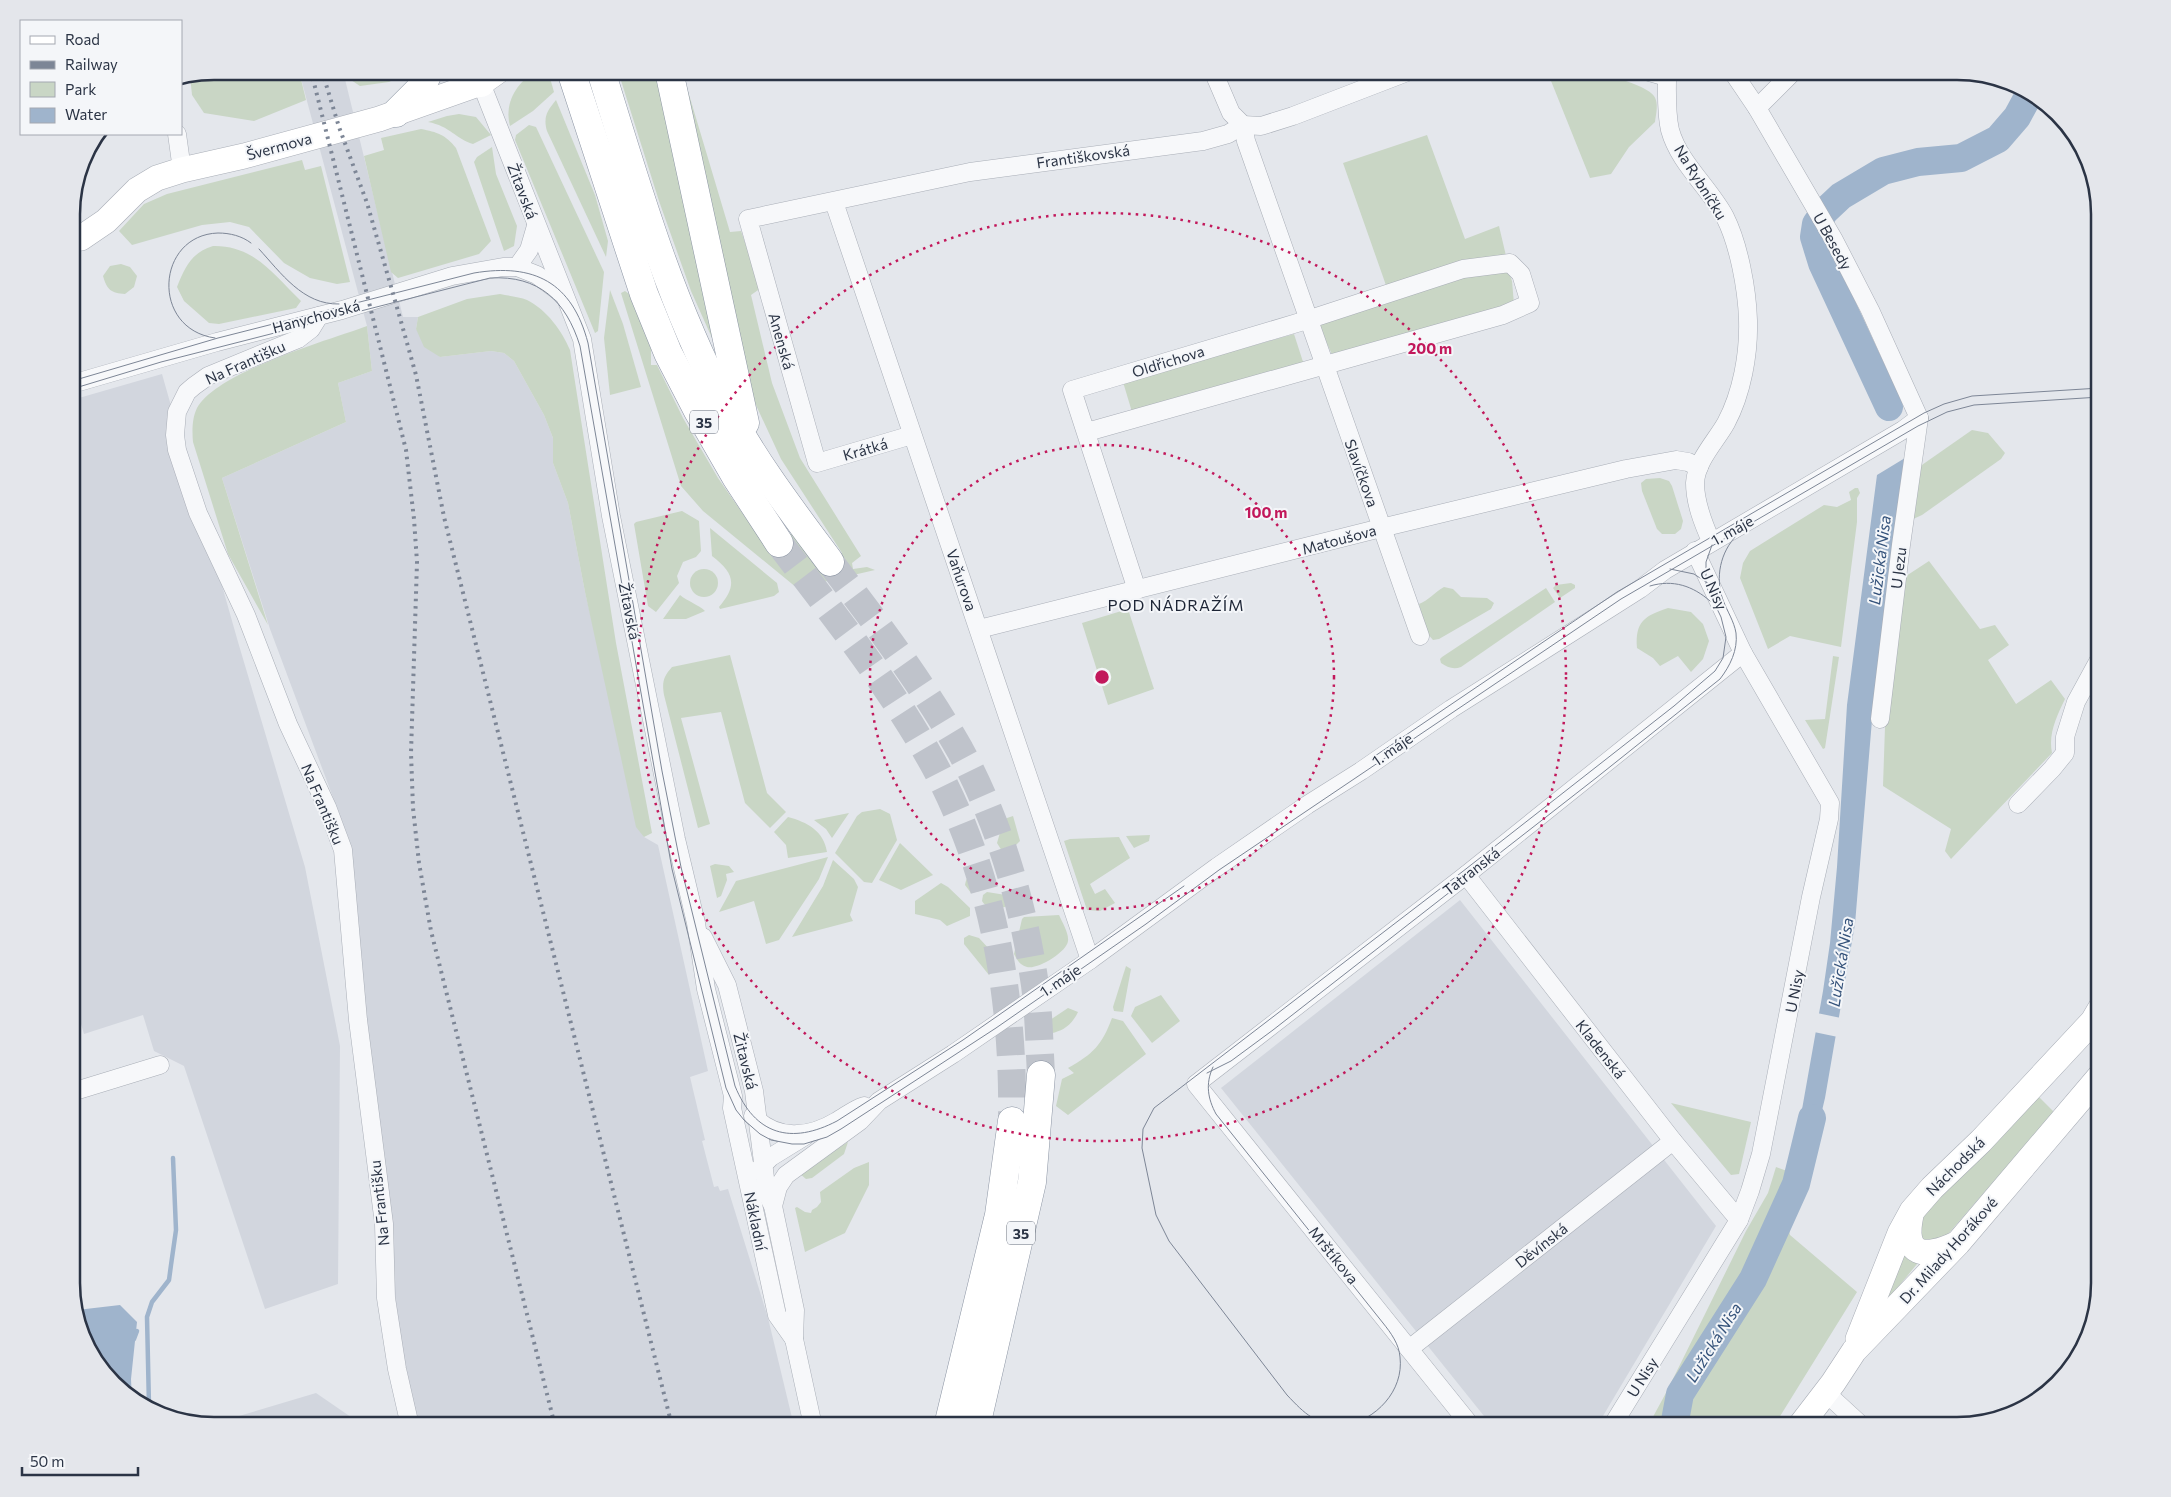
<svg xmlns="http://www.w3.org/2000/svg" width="2171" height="1497" font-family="Commissioner,sans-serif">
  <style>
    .built { fill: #d2d6de }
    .green { fill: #c9d6c5 }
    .water { fill: #9fb4cc }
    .pier { fill: #e4e7ec }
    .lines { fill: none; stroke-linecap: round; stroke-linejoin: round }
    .stream { stroke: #9fb4cc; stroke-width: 4.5 }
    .river { stroke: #9fb4cc; stroke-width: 28 }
    .highway-tunnel { stroke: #bfc3cb; stroke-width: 28; stroke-dasharray: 28 14; stroke-linecap: butt }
    .street-casing { stroke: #a9aeb7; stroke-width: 19 }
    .secondary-casing { stroke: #a9aeb7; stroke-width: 26 }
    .highway-casing { stroke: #8b94a3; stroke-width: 29 }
    .street { stroke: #f7f8fa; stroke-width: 18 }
    .secondary { stroke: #fff; stroke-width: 25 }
    .highway { stroke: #fff; stroke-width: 28 }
    .tram { stroke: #7d8696; stroke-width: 1 }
    .rail { stroke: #7d8696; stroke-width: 4; stroke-dasharray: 2.5 5; stroke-linecap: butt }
    .ring { fill: none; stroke: #c2185b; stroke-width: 2.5; stroke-dasharray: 2.5 5 }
    .labels { text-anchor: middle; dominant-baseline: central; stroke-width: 4; stroke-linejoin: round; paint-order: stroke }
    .shield { fill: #f4f6f9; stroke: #676e7b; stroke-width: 1 }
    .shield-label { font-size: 14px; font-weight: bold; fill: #2b3445 }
    .street-label { font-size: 15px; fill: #2b3445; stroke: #f4f6f9 }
    .water-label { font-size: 16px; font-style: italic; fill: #34527a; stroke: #f4f6f9 }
    .neighbourhood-label { font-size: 16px; letter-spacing: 1px; fill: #1d2536; stroke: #f4f6f9 }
    .rim { fill: none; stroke: #2b3445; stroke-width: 2.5 }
    .centre { fill: #c2185b; stroke: #f4f6f9; stroke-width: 2.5 }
    .ring-label { font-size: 15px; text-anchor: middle; font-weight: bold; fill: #c2185b; stroke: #f4f6f9; stroke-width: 4; stroke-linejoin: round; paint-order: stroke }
  </style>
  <rect width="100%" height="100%" fill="#e4e7ec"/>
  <!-- built -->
  <g class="built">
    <path d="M299,71H343L403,317H418L416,329L440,357L491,351L504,353L514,361L544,415L553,438V463L568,503L585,592L644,837L658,845L708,1071L690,1077L705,1140L702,1141L714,1187L718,1186L720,1191L728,1189L768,1318L794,1426H418L401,1343L383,1193L349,840L270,629L222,478L346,422L338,383L372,371L367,326Z"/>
    <path d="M162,374L238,642L305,867L340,1046L338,1284L265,1309L184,1066L154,1051L143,1015L84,1034L72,994V400Z"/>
    <path d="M1460,900L1716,1226L1600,1421L1593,1426H1492L1221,1088Z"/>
    <path d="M316,1393L364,1426L212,1425V1424Z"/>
  </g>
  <!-- green -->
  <g class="green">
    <path d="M214,71H299L306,100L254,121L204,113L192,95L190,76Z"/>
    <path d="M343,71H410L389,82L360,86L345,76Z"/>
    <path d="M535,71H548L554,92L533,111L510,126C504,103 516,84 535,71Z"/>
    <path d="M618,71H659L720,356L691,291L659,201Z"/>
    <path d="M682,71L730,232L741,231L761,288L751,295L772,383L800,458L861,556L852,563L853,569L867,567L875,570L797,588L703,511L681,486L621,293L625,291L629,294L651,349V365H657L683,418L718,478L768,550L793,532L821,569L842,553L781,459L755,403Z"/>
    <path d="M1547,71C1560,71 1573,70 1586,71C1599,72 1647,85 1654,96C1659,103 1656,114 1655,122L1629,147L1611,174L1590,178Z"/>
    <path d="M556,100L595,195L608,241L606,257L547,131C543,117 547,111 556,100Z"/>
    <path d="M459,114L476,117L491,135L473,144C456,139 450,126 428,122L447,116Z"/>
    <path d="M529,125L536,127L604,272L598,331L595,333L515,140L516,135Z"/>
    <path d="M421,129C437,132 446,135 456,148L491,241L479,254L398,278L391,272L364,156L384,150L381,138Z"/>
    <path d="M1427,135L1465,239L1499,226L1507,260L1388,291L1343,163Z"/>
    <path d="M492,147L496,174L517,226L514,246L504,251L474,162L477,157Z"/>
    <path d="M302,160L305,170L321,166L350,282L337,284L310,278L284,263L249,227L230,222L202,225L132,245L119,231L144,204L167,194Z"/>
    <path d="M213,246C254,245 274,275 301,301L296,308L219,324L209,323L184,301L177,287C185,267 191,253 213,246Z"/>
    <path d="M121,264L130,267L137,276L134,287L125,294C111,293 107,290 103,276L110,266Z"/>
    <path d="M1508,270L1512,281L1514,304L1333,357L1318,323L1470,274Z"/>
    <path d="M610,290L623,324L641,387L610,395L604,338Z"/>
    <path d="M500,294C509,296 520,297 527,300C547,310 562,331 570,350L616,643L652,833L644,837L636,827L585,592L568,503L553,463V438L544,415L514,361L504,353L491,351L440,357L424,347L416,329L418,317L467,299Z"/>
    <path d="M367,326L372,371L338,383L346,422L222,478L268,625L228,554L193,442C192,431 192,418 197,408C217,372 326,341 367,326Z"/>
    <path d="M1294,334L1305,368L1132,412L1123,382Z"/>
    <path d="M1972,430L1988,433L2005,453L2001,459L1922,515L1911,520L1919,467Z"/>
    <path d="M1660,478L1669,481L1672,486L1683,521L1681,529L1675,534H1662L1657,529L1642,491L1641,483L1646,479Z"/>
    <path d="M1855,488H1858L1860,493L1857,498V522L1841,647L1790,636L1768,649L1740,578L1743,563L1750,551L1824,505L1837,507L1851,500L1849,492Z"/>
    <path d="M682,511L699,521L701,551L696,557L683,562L677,576L679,583L656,612L648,606L634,524L636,522Z"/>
    <path d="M710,528L777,583L779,592L774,596L720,609L719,607C738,585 734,573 712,556Z"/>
    <path d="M1929,561L1980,629L1995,625L2009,645L1988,660L2016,704L2051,680L2065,699C2057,716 2048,733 2052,753L1951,859L1945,851L1951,829L1883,786L1885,727L1900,580Z"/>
    <circle cx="704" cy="583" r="14"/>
    <path d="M1571,583L1575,585V588L1560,598L1553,588L1556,585Z"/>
    <path d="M1444,587L1453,589L1461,597L1487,598L1494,603L1491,609L1439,639L1433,640L1427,633L1419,604C1428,601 1435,592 1444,587Z"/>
    <path d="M1546,588L1555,602L1461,667C1453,670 1447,667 1441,663L1440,659L1442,657Z"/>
    <path d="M680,595C687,601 699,605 705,611L686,619H663Z"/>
    <path d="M1668,608L1691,612L1703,624L1709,641L1703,659L1691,672L1678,656L1660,666L1653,658L1637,648C1635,622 1644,616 1668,608Z"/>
    <path d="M1128,609L1154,689L1108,705L1082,623Z"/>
    <path d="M730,655L767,793L786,812L770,828L745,803L721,712L681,718L710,824L698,828L664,695C662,683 663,677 672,667Z"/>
    <path d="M1833,656L1839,657L1825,748L1823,749L1805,720L1825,719Z"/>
    <path d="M880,809L890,814L897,840L872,883L864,882L835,853L857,816L862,812Z"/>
    <path d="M849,813L832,838L826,829L814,820Z"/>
    <path d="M1013,816L1020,841L1012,849L1002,851L997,843L1004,819Z"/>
    <path d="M788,817C807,822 824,831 827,852L788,858L786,845L774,832Z"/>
    <path d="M1150,835L1149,841L1134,848L1126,836Z"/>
    <path d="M1119,837L1130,858L1090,884L1095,894L1105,889L1115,903L1100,911L1087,910L1064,841L1070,839Z"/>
    <path d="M900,843L933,875L901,890L879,880Z"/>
    <path d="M828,857L819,879L779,940L766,944L754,901L719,912L736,881Z"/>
    <path d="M833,860L854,879L858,887L850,915L853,921L792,937L823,886Z"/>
    <path d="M715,864L729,866L734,872L726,874L727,880L721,896L717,898L710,866Z"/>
    <path d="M975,875L980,891L971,893L965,885C966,878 968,877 975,875Z"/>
    <path d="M941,883L948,887L970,908V916L947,926L940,920L915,914V901Z"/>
    <path d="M987,892L1012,896L1013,899L1010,905C1000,909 989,912 982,901L983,895Z"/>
    <path d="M1059,915C1062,922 1069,933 1068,941C1067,952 1037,970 1027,967C1020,965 1017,960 1014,954L1022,919L1024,917Z"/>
    <path d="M969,935L979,938L1002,963L989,975L964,944V938Z"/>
    <path d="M1126,966L1131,969L1123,1012L1114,1011L1113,1007Z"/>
    <path d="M1161,995L1180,1021L1152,1043L1131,1016L1135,1007Z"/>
    <path d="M1068,1008L1078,1012C1067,1035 1049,1034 1026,1036Z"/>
    <path d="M1112,1018L1123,1021L1146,1054L1068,1115L1056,1106L1062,1079L1074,1073L1068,1068C1093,1054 1102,1045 1112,1018Z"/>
    <path d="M2036,1094L2054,1112L1942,1241L1924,1243L1917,1222Z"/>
    <path d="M1671,1103L1751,1122L1739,1174L1731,1175Z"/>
    <path d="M848,1142L844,1154L812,1178L806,1179L799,1173Z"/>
    <path d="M869,1162V1185L845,1233L805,1252L795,1208L797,1207L805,1212L811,1213L812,1210L817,1207L821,1202L820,1192L854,1168Z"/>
    <path d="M1776,1167L1790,1172L1782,1197L1790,1235L1857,1292L1774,1426H1648L1667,1391L1746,1231L1768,1193Z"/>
    <path d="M1901,1245L1921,1259L1886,1302Z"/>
  </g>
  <!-- water -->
  <g class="water">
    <path d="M1905,458L1872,720L1855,924L1825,1098L1810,1161L1795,1149L1823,991L1830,943L1837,867L1847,705L1877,475Z"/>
    <path d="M120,1305L137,1322L131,1379L132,1400L90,1354L77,1310Z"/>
  </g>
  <!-- pier -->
  <path class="pier" d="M1817,1013L1841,1018L1838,1037L1814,1032Z"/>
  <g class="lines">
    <!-- stream -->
    <g class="stream">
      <path d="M134,1339L137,1331"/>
      <path d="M149,1406L147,1317L152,1302L169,1280L171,1265L176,1230L173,1158"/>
    </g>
    <!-- river -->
    <g class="river">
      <path d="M1889,407L1822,263L1814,237L1816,224L1825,211L1841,196L1883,171L1918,162L1961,158L1998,139L2017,117L2030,93"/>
      <path d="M1674,1426L1680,1394L1753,1279L1796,1184L1812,1118"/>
    </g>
    <!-- highway-tunnel -->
    <g class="highway-tunnel">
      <path d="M779,543C833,614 889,684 933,763C993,873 1014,997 1012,1121"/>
      <path d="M830,562C876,623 922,683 960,750C997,818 1021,896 1033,972C1039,1006 1039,1041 1041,1075"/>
    </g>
    <!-- street casing -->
    <g class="street-casing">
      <g id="street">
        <path d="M1213,71L1231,113L1243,125L1246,141L1420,636"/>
        <path d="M1646,71L1667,77"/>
        <path d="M1732,71L1757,108L1834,240L1870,310L1919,418"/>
        <path d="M1667,77C1667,94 1666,113 1670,130C1679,163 1709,187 1725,217C1739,245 1747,289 1748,320C1749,354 1742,393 1726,423C1716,441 1696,461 1695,483C1695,503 1703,523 1711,541"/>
        <path d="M481,83L582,339L611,516L676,839L696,923L706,989L733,1096L732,1108L777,1315L794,1339"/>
        <path d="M1757,108L1794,71"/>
        <path d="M177,134L182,170"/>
        <path d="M834,202L1090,960"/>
        <path d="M517,267L529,250L536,226"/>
        <path d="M319,316L311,329L298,339L208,376L194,386L187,392L177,412L175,435L177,450L198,513L246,615L288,724L327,807L343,850L358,1020L384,1224L386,1298L397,1369L410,1426"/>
        <path d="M72,384L217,342L342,310L452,276L503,267H517L537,275L564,295"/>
        <path d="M1087,432L1503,315L1530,303L1521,274L1510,263L1463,269L1307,320L1072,390L1137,590"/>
        <path d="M912,435L817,463L748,219L970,172L1203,141L1228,134L1243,125L1261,126L1293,116L1410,71"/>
        <path d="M979,629L1381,528L1626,469L1676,460L1688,462L1699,467"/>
        <path d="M1880,719L1901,545L1919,418"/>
        <path d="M2018,804L2052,769L2065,753V737L2076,702L2100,658"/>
        <path d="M1466,875L1673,1141L1739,1220"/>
        <path d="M703,937L727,985L754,1091L767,1194L773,1206L795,1310L794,1339L813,1426"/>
        <path d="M72,1092L160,1065"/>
        <path d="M753,1116C777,1141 809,1138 837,1121C846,1116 854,1109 864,1106"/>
        <path d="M758,1170L771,1157L805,1136"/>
        <path d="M773,1206L778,1187L786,1175L860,1121L879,1101L953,1054L1090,960L1217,867L1307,805L1361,771L1451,709L1640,589L1665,570L1903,430L1919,418"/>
        <path d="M1409,1349L1673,1141"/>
        <path d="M1825,1392L1862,1426"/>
        <path d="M1471,1426L1196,1084L1466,875L1743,653"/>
        <path d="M1612,1426L1739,1220L1750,1191L1761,1154L1811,897L1829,819L1830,803L1743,653L1695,551"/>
      </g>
    </g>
    <!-- secondary casing -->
    <g class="secondary-casing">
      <g id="secondary">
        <path d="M72,239L81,238L106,221L137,190L157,178L182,170L244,156L379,119L481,83L498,71"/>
        <path d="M1911,1215C1902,1256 1924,1259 1956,1244"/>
        <path d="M1858,1339L1900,1233L1912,1211L1932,1188L1981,1141L2093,1021L2100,1009"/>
        <path d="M1800,1426L1833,1383L1854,1351L1958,1243L2100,1076"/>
      </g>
    </g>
    <!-- highway casing -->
    <g class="highway-casing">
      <g id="highway">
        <path d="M474,71L481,83"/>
        <path d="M571,71L644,294L668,353L698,411L736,477L779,543"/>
        <path d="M601,71C636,184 668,297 723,402C752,459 792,511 830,562"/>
        <path d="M669,71L745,423"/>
        <path d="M396,113L421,88L429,71"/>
        <path d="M948,1426L999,1215L1012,1121"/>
        <path d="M976,1426L1032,1182L1041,1075"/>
      </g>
    </g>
    <!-- street -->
    <use href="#street" class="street"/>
    <!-- secondary -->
    <use href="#secondary" class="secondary"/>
    <!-- highway -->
    <use href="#highway" class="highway"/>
    <!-- tram -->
    <g class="tram">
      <path d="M259,249C281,273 303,305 339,304"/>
      <path d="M215,338C150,329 156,235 218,233C230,233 242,236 251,243"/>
      <path d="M72,381L218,338L474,273C534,263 572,282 588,343L662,771L681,867L735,1086C755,1135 791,1145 837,1121L963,1040L1184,886"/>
      <path d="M72,389L161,362L490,278C539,275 566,301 580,346L672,869L726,1088L736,1110L744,1120L760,1134L771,1140L792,1144H804L827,1137L841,1129L996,1028L1146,924L1219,870L1621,599L1918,426L1947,412L1974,405L2100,397"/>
      <path d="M1670,569L1694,574L1709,584"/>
      <path d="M1650,586C1673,579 1693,586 1710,601"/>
      <path d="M1372,758L1617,592L1924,413L1944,404L1972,396L2100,388"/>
      <path d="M1213,1067C1205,1084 1208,1099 1216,1114L1383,1323C1391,1333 1399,1344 1400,1357C1404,1391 1376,1420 1344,1426"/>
      <path d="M1207,1073L1231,1061L1273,1030L1596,778L1720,679C1730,666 1738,650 1736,633C1734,621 1727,611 1723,600C1715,578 1720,552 1737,535"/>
      <path d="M1342,1426C1314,1423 1306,1415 1287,1395L1169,1241L1156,1215L1142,1148L1143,1129L1154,1108L1188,1082L1462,872L1674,706L1715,671L1723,658L1726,637L1721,617L1706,586V562L1712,545"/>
    </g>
    <!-- rail -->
    <g class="rail">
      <path d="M311,71L406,450L414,519L417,562L411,753L413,808L419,863L431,931L555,1426"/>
      <path d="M322,71L339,127L367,203L400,318L416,375L444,517L672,1426"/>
      <path d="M1280,1423L1282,1426"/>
    </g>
  </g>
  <!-- distance rings -->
  <g class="ring">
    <circle cx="1102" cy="677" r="232"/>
    <circle cx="1102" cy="677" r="464"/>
  </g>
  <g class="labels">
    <!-- shield labels -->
    <g class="shield">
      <rect x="690" y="410.5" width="28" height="23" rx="4"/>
      <rect x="1007" y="1221.5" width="28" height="23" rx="4"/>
    </g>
    <g class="shield-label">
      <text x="704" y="422">35</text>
      <text x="1021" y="1233">35</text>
    </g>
    <!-- street labels -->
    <g class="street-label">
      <text transform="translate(279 146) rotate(-15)">Švermova</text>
      <text transform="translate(1083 156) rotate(-8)">Františkovská</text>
      <text transform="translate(1701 182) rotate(58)">Na Rybníčku</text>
      <text transform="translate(523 191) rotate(69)">Žitavská</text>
      <text transform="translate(1833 241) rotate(61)">U Besedy</text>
      <text transform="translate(316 316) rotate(-15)">Hanychovská</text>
      <text transform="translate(782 341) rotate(74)">Anenská</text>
      <text transform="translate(1168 361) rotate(-17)">Oldřichova</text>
      <text transform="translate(245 362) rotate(-24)">Na Františku</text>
      <text transform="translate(865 449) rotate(-16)">Krátká</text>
      <text transform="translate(1362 473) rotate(70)">Slavíčkova</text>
      <text transform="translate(1732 530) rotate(-29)">1. máje</text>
      <text transform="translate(1339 539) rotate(-15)">Matoušova</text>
      <text transform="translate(1898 568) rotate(-83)">U Jezu</text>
      <text transform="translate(962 580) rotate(71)">Vaňurova</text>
      <text transform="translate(1714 589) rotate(65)">U Nisy</text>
      <text transform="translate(630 611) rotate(79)">Žitavská</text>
      <text transform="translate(1392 749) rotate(-35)">1. máje</text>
      <text transform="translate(323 804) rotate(67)">Na Františku</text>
      <text transform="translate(1471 871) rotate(-38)">Tatranská</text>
      <text transform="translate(1060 980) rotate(-34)">1. máje</text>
      <text transform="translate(1794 991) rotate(-79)">U Nisy</text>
      <text transform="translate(1601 1049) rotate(52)">Kladenská</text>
      <text transform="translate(746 1061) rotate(76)">Žitavská</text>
      <text transform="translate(1955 1166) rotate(-45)">Náchodská</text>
      <text transform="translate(379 1203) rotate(-96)">Na Františku</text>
      <text transform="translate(756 1221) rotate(78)">Nákladní</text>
      <text transform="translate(1541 1245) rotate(-38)">Děvínská</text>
      <text transform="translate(1948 1250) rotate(-48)">Dr. Milady Horákové</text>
      <text transform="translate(1334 1255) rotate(51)">Mrštíkova</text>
      <text transform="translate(1642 1377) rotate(-58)">U Nisy</text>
    </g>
    <!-- water labels -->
    <g class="water-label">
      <text transform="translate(1879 560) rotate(-83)">Lužická Nisa</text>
      <text transform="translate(1840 962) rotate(-81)">Lužická Nisa</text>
      <text transform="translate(1713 1342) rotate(-58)">Lužická Nisa</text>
    </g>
    <!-- neighbourhood labels -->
    <g class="neighbourhood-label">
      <text x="1176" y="604">POD NÁDRAŽÍM</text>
    </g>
  </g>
  <!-- crop -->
  <path d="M0 0H2171V1497H0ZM214 80H1957A134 134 0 0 1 2091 214V1283A134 134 0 0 1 1957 1417H214A134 134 0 0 1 80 1283V214A134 134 0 0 1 214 80Z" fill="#e4e6eb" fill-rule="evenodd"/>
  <path class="rim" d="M214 80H1957A134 134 0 0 1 2091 214V1283A134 134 0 0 1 1957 1417H214A134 134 0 0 1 80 1283V214A134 134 0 0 1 214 80Z"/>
  <circle cx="1102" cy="677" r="8" class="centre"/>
  <g class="ring-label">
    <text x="1430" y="354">200 m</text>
    <text x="1266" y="518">100 m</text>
  </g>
  <!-- legend -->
  <rect x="20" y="20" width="162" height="115" fill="#f4f6f9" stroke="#a4a8b1"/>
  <rect x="30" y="36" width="25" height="8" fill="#ffffff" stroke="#a4a8b1"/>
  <text x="65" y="45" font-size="15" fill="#2b3445">Road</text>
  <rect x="30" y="61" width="25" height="8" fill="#7d8696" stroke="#a4a8b1"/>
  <text x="65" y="70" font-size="15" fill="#2b3445">Railway</text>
  <rect x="30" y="82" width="25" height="15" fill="#c9d6c5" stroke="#a4a8b1"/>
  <text x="65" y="95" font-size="15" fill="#2b3445">Park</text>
  <rect x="30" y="108" width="25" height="15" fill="#9fb4cc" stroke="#a4a8b1"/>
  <text x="65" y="120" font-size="15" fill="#2b3445">Water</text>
  <!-- scale -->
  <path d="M22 1467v8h116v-8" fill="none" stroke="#2b3445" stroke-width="2.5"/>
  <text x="30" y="1467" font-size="15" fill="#2b3445" stroke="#f4f6f9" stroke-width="4" paint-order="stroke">50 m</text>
</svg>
